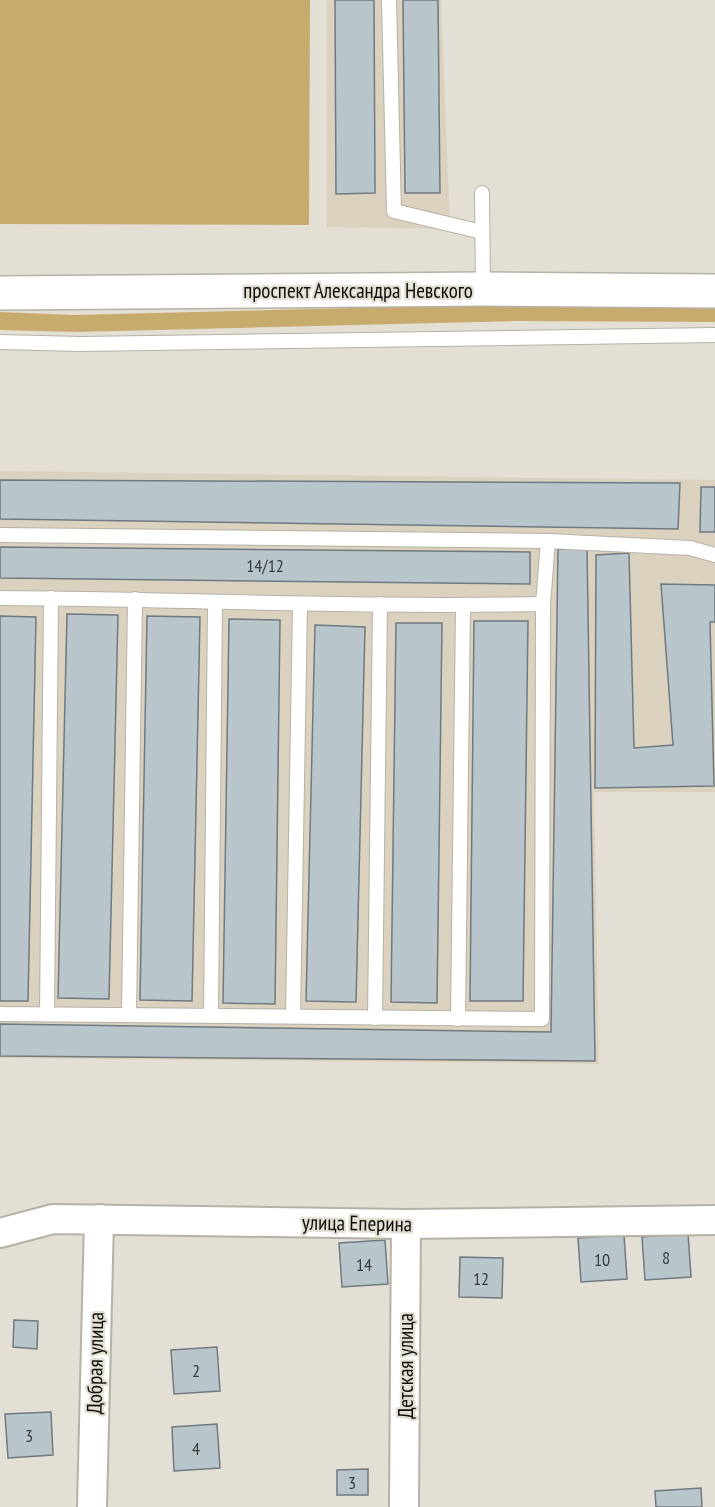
<svg xmlns="http://www.w3.org/2000/svg" width="715" height="1507" font-family="'PT Sans Narrow',sans-serif">
  <style>
    .built { fill: #dad2bf }
    .green { fill: #c7ab6d }
    .building { fill: #b8c5cb; stroke: #6e7a7f; stroke-width: 1.5 }
    .lines { fill: none; stroke-linecap: round; stroke-linejoin: round }
    .service-casing { stroke: #b6b1a6; stroke-width: 16 }
    .minor-casing { stroke: #b6b1a6; stroke-width: 32 }
    .secondary-casing { stroke: #b6b1a6; stroke-width: 36 }
    .service { stroke: #fff; stroke-width: 14 }
    .minor { stroke: #fff; stroke-width: 28 }
    .secondary { stroke: #fff; stroke-width: 33 }
    .labels { text-anchor: middle; dominant-baseline: central; stroke-width: 4.5; stroke-linejoin: round; paint-order: stroke }
    .number-label { font-size: 18px; fill: #3a3c3a }
    .street-label { font-size: 21px; fill: #100e0a; stroke: #e4dfd4 }
  </style>
  <rect width="100%" height="100%" fill="#e4dfd4"/>
  <!-- built -->
  <g class="built">
    <path d="M327,0H441L450,229L327,227Z"/>
    <path d="M0,471L715,480V792H594L599,1064L0,1058Z"/>
  </g>
  <!-- green -->
  <g class="green">
    <path d="M0,0H310L309,225L0,224Z"/>
    <path d="M515,304L715,305V322L517,321L77,332L0,330V312L74,315Z"/>
  </g>
  <!-- building -->
  <g class="building">
    <path d="M335,0H374L375,193L336,194Z"/>
    <path d="M403,0H438L440,193H405Z"/>
    <path d="M0,480L680,483L678,529L0,519Z"/>
    <path d="M701,487H715V532H700Z"/>
    <path d="M0,547L530,552V584L0,578Z"/>
    <path d="M558,549H587L595,1061L0,1056V1024L551,1032Z"/>
    <path d="M629,553L634,748L673,745L661,584L715,585V622H710L714,786L595,788L596,555Z"/>
    <path d="M67,614L118,615L109,999L58,998Z"/>
    <path d="M0,616L36,617L28,1001H0Z"/>
    <path d="M147,616L200,617L192,1001L140,1000Z"/>
    <path d="M229,619L280,620L275,1004L223,1003Z"/>
    <path d="M474,621H528L523,1001H470Z"/>
    <path d="M396,623H442L437,1003L391,1002Z"/>
    <path d="M315,625L365,627L356,1002L306,1001Z"/>
    <path d="M688,1233L691,1277L645,1280L642,1237Z"/>
    <path d="M624,1235L627,1279L581,1282L578,1238Z"/>
    <path d="M385,1240L388,1284L342,1287L339,1243Z"/>
    <path d="M460,1257L503,1258L502,1298L459,1297Z"/>
    <path d="M14,1320L38,1321L37,1349L13,1347Z"/>
    <path d="M217,1347L220,1391L174,1394L171,1350Z"/>
    <path d="M51,1412L53,1455L8,1458L5,1414Z"/>
    <path d="M217,1424L220,1468L174,1471L172,1427Z"/>
    <path d="M368,1469V1495H337V1470Z"/>
    <path d="M701,1488L702,1507H656L655,1491Z"/>
  </g>
  <g class="lines">
    <!-- service casing -->
    <g class="service-casing">
      <g id="service">
        <path d="M389,0L394,211L482,232"/>
        <path d="M482,193L483,289"/>
        <path d="M0,342L80,344L715,335"/>
        <path d="M0,535L548,541L690,548L715,555"/>
        <path d="M0,598C181,599 362,608 543,604L542,1019L0,1014"/>
        <path d="M543,604L548,541"/>
        <path d="M47,1014L51,598"/>
        <path d="M129,1015L135,599"/>
        <path d="M211,1016L215,602"/>
        <path d="M293,1016L300,605"/>
        <path d="M375,1018L380,604"/>
        <path d="M458,1019L463,606"/>
      </g>
    </g>
    <!-- minor casing -->
    <g class="minor-casing">
      <g id="minor">
        <path d="M0,1233L53,1219L406,1224L715,1220"/>
        <path d="M92,1507L99,1219"/>
        <path d="M404,1507L406,1224"/>
      </g>
    </g>
    <!-- secondary casing -->
    <g class="secondary-casing">
      <path id="secondary" d="M0,293L483,289L715,291"/>
    </g>
    <!-- service -->
    <use href="#service" class="service"/>
    <!-- minor -->
    <use href="#minor" class="minor"/>
    <!-- secondary -->
    <use href="#secondary" class="secondary"/>
  </g>
  <g class="labels">
    <!-- number labels -->
    <g class="number-label">
      <text x="265" y="565">14/12</text>
      <text x="666" y="1257">8</text>
      <text x="602" y="1259">10</text>
      <text x="364" y="1264">14</text>
      <text x="481" y="1278">12</text>
      <text x="196" y="1370">2</text>
      <text x="29" y="1435">3</text>
      <text x="196" y="1448">4</text>
      <text x="352" y="1482">3</text>
    </g>
    <!-- street labels -->
    <g class="street-label">
      <text x="358" y="290">проспект Александра Невского</text>
      <text transform="translate(357 1223) rotate(1)">улица Еперина</text>
      <text transform="translate(95 1363) rotate(-89)">Добрая улица</text>
      <text transform="translate(405 1366) rotate(-90)">Детская улица</text>
    </g>
  </g>
</svg>
